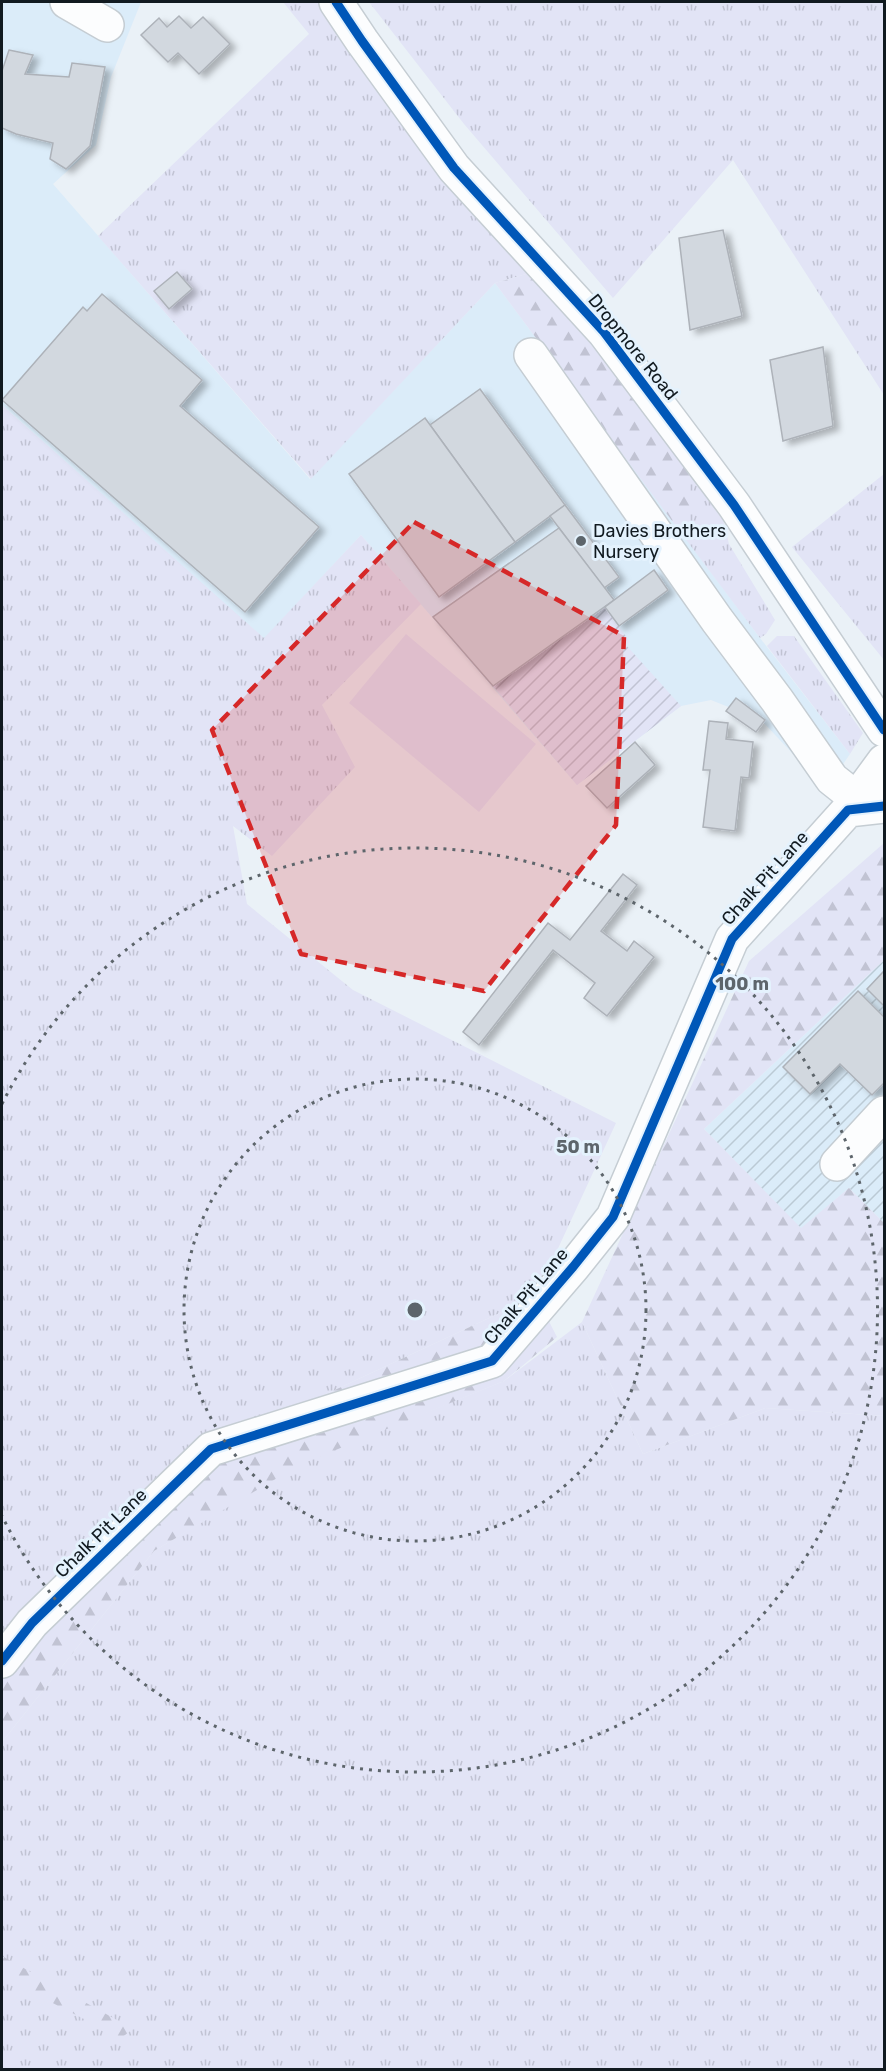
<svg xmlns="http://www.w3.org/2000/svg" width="886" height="2071" font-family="Rubik,sans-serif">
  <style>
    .built { fill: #dbecf9 }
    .industrial { fill: url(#industrial-furrows) }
    .grass { fill: url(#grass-tufts) }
    .forest { fill: url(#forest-firs) }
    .park { fill: #e2e4f6 }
    .garden { fill: url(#garden-furrows) }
    .building { fill: #d2d8df; stroke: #adb2b9; stroke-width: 1.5; filter: url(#shadow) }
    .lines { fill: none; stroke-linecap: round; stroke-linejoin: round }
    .minor-casing { stroke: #c5cdd3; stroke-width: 36 }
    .minor { stroke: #fcfdfe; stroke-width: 33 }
    .cycleway-casing { stroke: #e4f2fd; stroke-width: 13 }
    .cycleway { stroke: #0057b8; stroke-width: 9 }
    .marked { fill: #d62828; fill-opacity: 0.2; stroke: #d62828; stroke-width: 4.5; stroke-dasharray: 12 8; stroke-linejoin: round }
    .ring { fill: none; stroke: #5d656b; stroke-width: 3; stroke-dasharray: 3 6 }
    .poi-dot { fill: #5d656b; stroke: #e4f2fd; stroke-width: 2 }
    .labels { text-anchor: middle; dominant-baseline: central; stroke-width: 6; stroke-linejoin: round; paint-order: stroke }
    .street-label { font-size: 18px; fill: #111a20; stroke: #e4f2fd }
    .poi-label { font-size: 18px; fill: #111a20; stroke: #e4f2fd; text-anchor: start }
    .centre { fill: #5d656b; stroke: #e4f2fd; stroke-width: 3 }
    .ring-label { font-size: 18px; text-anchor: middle; font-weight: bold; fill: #5d656b; stroke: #e4f2fd; stroke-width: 6; stroke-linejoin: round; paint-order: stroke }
  </style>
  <defs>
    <pattern id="industrial-furrows" width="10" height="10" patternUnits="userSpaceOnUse" patternTransform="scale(1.5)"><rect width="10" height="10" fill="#dbecf9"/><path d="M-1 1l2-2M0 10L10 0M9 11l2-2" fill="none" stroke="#bbcad5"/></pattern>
    <pattern id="grass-tufts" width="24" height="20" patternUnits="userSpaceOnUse" patternTransform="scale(1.5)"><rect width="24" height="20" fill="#e2e4f6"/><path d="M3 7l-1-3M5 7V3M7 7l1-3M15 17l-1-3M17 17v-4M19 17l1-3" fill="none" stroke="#c1c3d3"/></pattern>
    <pattern id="forest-firs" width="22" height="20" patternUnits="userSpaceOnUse" patternTransform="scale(1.5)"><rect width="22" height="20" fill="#e2e4f6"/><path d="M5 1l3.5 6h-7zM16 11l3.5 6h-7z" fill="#c1c3d3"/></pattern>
    <pattern id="garden-furrows" width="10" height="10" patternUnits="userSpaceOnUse" patternTransform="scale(1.5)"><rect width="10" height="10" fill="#e2e4f6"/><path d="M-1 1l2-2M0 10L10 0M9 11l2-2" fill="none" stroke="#c1c3d3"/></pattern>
    <filter id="shadow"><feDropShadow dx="6" dy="4" stdDeviation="3" flood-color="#0004"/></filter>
  </defs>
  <rect width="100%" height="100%" fill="#eaf1f7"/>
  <!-- built -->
  <path class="built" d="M2,2H141L111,77L96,145L53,184L310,479L495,283L760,638L850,754L826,789L761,720L711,700L681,706L577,785L361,535L264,639L2,405Z"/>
  <!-- industrial -->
  <path class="industrial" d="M884,960V1223L849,1188L801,1229L704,1129Z"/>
  <!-- grass -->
  <g class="grass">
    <path d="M283,2H320L533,272L495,283L311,479L98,236L309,34Z"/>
    <path d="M369,2H884V395L733,160L613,298L464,124Z"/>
    <path d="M2,405L264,638L361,535L421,604L322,705L355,767L272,856L233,826L247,904L353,990L616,1123L536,1296L294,1409L2,1656Z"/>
    <path d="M690,468L721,511L729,544L775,620L766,634L760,638L690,545Z"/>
    <path d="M884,474V660L792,547Z"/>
    <path d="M777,636H794L863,733L850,754L767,646Z"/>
    <path d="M582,1322L643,1454L765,1408L884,1416V2069H2V1742L154,1551L298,1464L504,1381Z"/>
  </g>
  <!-- forest -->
  <g class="forest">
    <path d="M533,272L690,468V545L495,283Z"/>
    <path d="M884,843V960L704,1129L801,1228L849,1188L884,1223V1416L765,1408L643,1454L582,1322L749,961Z"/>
    <path d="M536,1296L557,1337L504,1381L299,1465L154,1551L2,1742V1656L123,1509L294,1409Z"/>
    <path d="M2,1956L133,2029L121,2038L2,1977Z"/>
  </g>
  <!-- park -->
  <path class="park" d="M406,634L536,744L479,812L349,703Z"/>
  <!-- garden -->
  <path class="garden" d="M605,607L630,642L626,645L681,706L577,785L493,686Z"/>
  <!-- building -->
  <g class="building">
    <path d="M179,16L191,28L203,17L230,44L199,74L178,53L168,62L141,35L159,18L167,27Z"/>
    <path d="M9,50L33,55L25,74L69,77L72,63L105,67L90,146L66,169L50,159L53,143L16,134L2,128V71Z"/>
    <path d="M723,230L742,316L690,330L679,238Z"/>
    <path d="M177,272L192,289L169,309L154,291Z"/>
    <path d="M102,294L202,380L180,406L319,527L245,612L2,400L83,307L87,311Z"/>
    <path d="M823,347L833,426L783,441L770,360Z"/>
    <path d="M480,389L565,505L515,542L430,425Z"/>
    <path d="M425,418L515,542L439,597L349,474Z"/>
    <path d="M565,505L619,577L604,588L550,516Z"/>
    <path d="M559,528L614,600L493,686L433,617Z"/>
    <path d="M654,570L668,590L619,626L605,607Z"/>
    <path d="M736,698L765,720L756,732L726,711Z"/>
    <path d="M709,721L728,723L726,739L753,742L749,778L741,777L735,831L703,827L710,770H703Z"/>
    <path d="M635,742L655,765L607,808L586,786Z"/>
    <path d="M623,874L637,885L601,931L627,951L634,941L654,957L607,1016L584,998L595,983L553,950L479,1045L463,1032L548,923L570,940Z"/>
    <path d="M884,971V1006L867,989Z"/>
    <path d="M858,991L884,1017V1083L872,1095L840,1064L810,1094L783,1067Z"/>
  </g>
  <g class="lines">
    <!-- minor casing -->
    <g class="minor-casing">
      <g id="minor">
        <path d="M67,2L107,25"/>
        <path d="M336,2L362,41L454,168L604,332L734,505L884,730"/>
        <path d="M531,355L717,620L777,700L832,779L856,798"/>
        <path d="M848,810L884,761"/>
        <path d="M837,1164L884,1113"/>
        <path d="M2,1661L32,1623L211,1449L492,1361L573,1267L613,1217L732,939L848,810L884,806"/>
      </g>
    </g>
    <!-- minor -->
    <use href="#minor" class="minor"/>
    <!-- cycleway casing -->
    <g class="cycleway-casing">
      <g id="cycleway">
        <path d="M336,2L362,41L454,168L604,332L734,505L884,730"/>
        <path d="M2,1661L32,1623L211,1449L492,1361L573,1267L613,1217L732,939L848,810L884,806"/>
      </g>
    </g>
    <!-- cycleway -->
    <use href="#cycleway" class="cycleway"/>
  </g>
  <!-- marked area -->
  <path class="marked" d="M414,522L624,636L616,825L484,991L301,954L212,730Z"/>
  <!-- distance rings -->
  <g class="ring">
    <circle cx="415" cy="1310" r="231"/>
    <path d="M2 1104A462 462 0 1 1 2 1516"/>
  </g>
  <!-- markers -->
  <circle class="poi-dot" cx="581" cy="541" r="6"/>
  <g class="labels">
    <!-- street labels -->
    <g class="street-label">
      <text transform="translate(633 347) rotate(51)">Dropmore Road</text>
      <text transform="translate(765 878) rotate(-48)">Chalk Pit Lane</text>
      <text transform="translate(526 1296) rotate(-50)">Chalk Pit Lane</text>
      <text transform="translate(101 1533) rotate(-44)">Chalk Pit Lane</text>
    </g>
    <!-- poi labels -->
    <g class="poi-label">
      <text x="593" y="531">Davies Brothers<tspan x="593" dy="21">Nursery</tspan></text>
    </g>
  </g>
  <circle cx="415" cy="1310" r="9" class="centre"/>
  <g class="ring-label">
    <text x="742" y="990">100 m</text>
    <text x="578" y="1153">50 m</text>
  </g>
  <!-- border -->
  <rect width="886" height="2071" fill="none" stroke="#111a20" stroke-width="6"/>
</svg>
